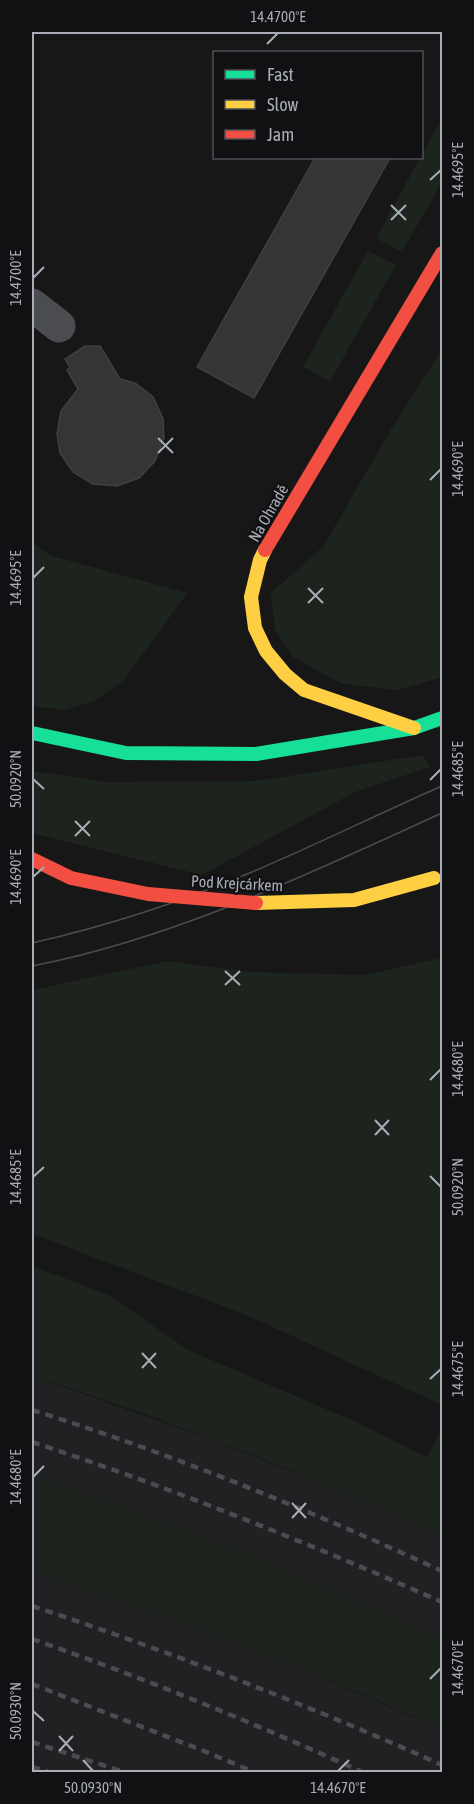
<svg xmlns="http://www.w3.org/2000/svg" width="474" height="1804" font-family="'Asap Condensed',sans-serif">
  <style>
    .built { fill: #212123 }
    .green { fill: #1d241e }
    .building { fill: #353536; stroke: #3f4043; stroke-width: 1.5 }
    .lines { fill: none; stroke-linecap: round; stroke-linejoin: round }
    .street { stroke: #4b4c50; stroke-width: 33 }
    .fast { stroke: #16e098; stroke-width: 14 }
    .slow { stroke: #ffcf43; stroke-width: 14 }
    .jam { stroke: #f24e42; stroke-width: 14 }
    .tram { stroke: #4b4c4f; stroke-width: 1.5 }
    .rail { stroke: #4b4c4f; stroke-width: 4.5; stroke-dasharray: 8 6; stroke-linecap: butt }
    .slow-bridge { stroke: #ffcf43; stroke-width: 14 }
    .jam-bridge { stroke: #f24e42; stroke-width: 14 }
    .ticks { fill: none; stroke: #a8adb8; stroke-width: 2 }
    .labels { text-anchor: middle; dominant-baseline: central; stroke-width: 5; stroke-linejoin: round; paint-order: stroke }
    .street-label { font-size: 16px; fill: #a8adb8; stroke: #111113 }
    .neatline { fill: none; stroke: #a8adb8; stroke-width: 2 }
    .ticks-label { font-size: 15px; text-anchor: middle; fill: #a8adb8 }
  </style>
  <rect width="100%" height="100%" fill="#171717"/>
  <!-- built -->
  <g class="built">
    <path d="M32,1376L208,1438L368,1502L442,1536V1638L250,1555L95,1497L32,1476Z"/>
    <path d="M32,1572L120,1601L266,1654L442,1729V1772H32Z"/>
  </g>
  <!-- green -->
  <g class="green">
    <path d="M442,118V182L402,252L376,238Z"/>
    <path d="M368,251L396,265L330,381L303,367Z"/>
    <path d="M442,349V677L398,690L342,684L293,657L275,630L271,593L323,547L390,431Z"/>
    <path d="M32,543L52,556L187,593L123,681L94,701L65,710L32,706Z"/>
    <path d="M423,755L430,767L355,792L202,875L32,833V771L108,782L256,781Z"/>
    <path d="M442,958V1405L244,1314L32,1234V990L167,961L249,972L364,975Z"/>
    <path d="M32,1266L109,1295L188,1350L354,1421L427,1457L441,1431L442,1432V1536C309,1475 172,1421 32,1376Z"/>
    <path d="M32,1476L95,1497L250,1555L442,1638V1729C308,1669 171,1616 32,1572Z"/>
  </g>
  <!-- building -->
  <g class="building">
    <path d="M315,158H390L254,398L197,367Z"/>
    <path d="M85,346H100L120,379L135,383L153,397L163,419L164,438L155,461L139,478L117,486L93,484L73,472L60,453L57,434L61,411L78,389L67,370L70,368L65,359Z"/>
  </g>
  <g class="lines">
    <!-- street -->
    <path class="street" d="M32,305L59,326"/>
    <!-- fast -->
    <path class="fast" d="M32,733L126,753L256,754L414,728L442,718"/>
    <!-- slow -->
    <path class="slow" d="M265,550L260,560L251,597L255,628L266,651L285,674L304,690L414,728"/>
    <!-- jam -->
    <path class="jam" d="M265,550L442,253"/>
    <!-- tram -->
    <g class="tram">
      <path d="M32,943C107,926 181,902 252,872C316,845 378,814 442,786"/>
      <path d="M32,966C176,938 310,873 442,813"/>
    </g>
    <!-- rail -->
    <g class="rail">
      <path d="M32,1410C172,1454 309,1510 442,1571"/>
      <path d="M32,1442C172,1488 308,1543 442,1602"/>
      <path d="M32,1606C171,1652 308,1705 442,1765"/>
      <path d="M32,1639C144,1678 254,1723 362,1772"/>
      <path d="M32,1684L204,1751L254,1772"/>
      <path d="M32,1742L124,1772"/>
      <path d="M32,1767L49,1772"/>
    </g>
    <!-- slow-bridge -->
    <path class="slow-bridge" d="M256,903L354,900L434,878"/>
    <!-- jam-bridge -->
    <path class="jam-bridge" d="M32,859L71,878L148,894L256,903"/>
  </g>
  <!-- ticks -->
  <path class="ticks" d="M267,44L278,33M430,180L441,170M391,205L406,220M391,220L406,205M33,278L44,267M158,438L173,453M158,453L173,438M430,480L441,469M33,578L44,567M308,588L323,603M308,603L323,588M33,779L44,789M430,780L441,769M75,821L90,836M75,836L90,821M33,877L44,867M225,971L240,985M225,985L240,971M430,1080L441,1069M375,1120L389,1135M375,1135L389,1120M430,1176L441,1187M33,1177L44,1167M142,1353L156,1368M142,1368L156,1353M430,1379L441,1369M33,1477L44,1466M292,1503L306,1518M292,1518L306,1503M430,1679L441,1668M33,1711L44,1721M59,1736L73,1751M59,1751L73,1736M83,1760L93,1771M338,1771L349,1760"/>
  <g class="labels">
    <!-- street labels -->
    <g class="street-label">
      <text transform="translate(268 513) rotate(-60)">Na Ohradě</text>
      <text transform="translate(237 883) rotate(3)">Pod Krejcárkem</text>
    </g>
  </g>
  <!-- border -->
  <rect width="474" height="1804" fill="none" stroke="#111113" stroke-width="66"/>
  <!-- legend -->
  <rect x="213" y="51" width="210" height="108" fill="#111113" stroke="#4d4f55" stroke-width="1.5"/>
  <rect x="225" y="70" width="30" height="9" fill="#16e098" stroke="#4d4f55" stroke-width="1.5"/>
  <text x="267" y="81" font-size="18" fill="#a8adb8">Fast</text>
  <rect x="225" y="100" width="30" height="9" fill="#ffcf43" stroke="#4d4f55" stroke-width="1.5"/>
  <text x="267" y="111" font-size="18" fill="#a8adb8">Slow</text>
  <rect x="225" y="130" width="30" height="9" fill="#f24e42" stroke="#4d4f55" stroke-width="1.5"/>
  <text x="267" y="141" font-size="18" fill="#a8adb8">Jam</text>
  <rect x="33" y="33" width="408" height="1738" class="neatline"/>
  <g class="ticks-label">
    <text x="278" y="22">14.4700°E</text>
    <text transform="translate(458 170) rotate(-90)" y="5">14.4695°E</text>
    <text transform="translate(16 278) rotate(-90)" y="5">14.4700°E</text>
    <text transform="translate(458 469) rotate(-90)" y="5">14.4690°E</text>
    <text transform="translate(16 578) rotate(-90)" y="5">14.4695°E</text>
    <text transform="translate(458 769) rotate(-90)" y="5">14.4685°E</text>
    <text transform="translate(16 779) rotate(-90)" y="5">50.0920°N</text>
    <text transform="translate(16 877) rotate(-90)" y="5">14.4690°E</text>
    <text transform="translate(458 1069) rotate(-90)" y="5">14.4680°E</text>
    <text transform="translate(16 1177) rotate(-90)" y="5">14.4685°E</text>
    <text transform="translate(458 1187) rotate(-90)" y="5">50.0920°N</text>
    <text transform="translate(458 1369) rotate(-90)" y="5">14.4675°E</text>
    <text transform="translate(16 1477) rotate(-90)" y="5">14.4680°E</text>
    <text transform="translate(458 1668) rotate(-90)" y="5">14.4670°E</text>
    <text transform="translate(16 1711) rotate(-90)" y="5">50.0930°N</text>
    <text x="93" y="1793">50.0930°N</text>
    <text x="338" y="1793">14.4670°E</text>
  </g>
</svg>
